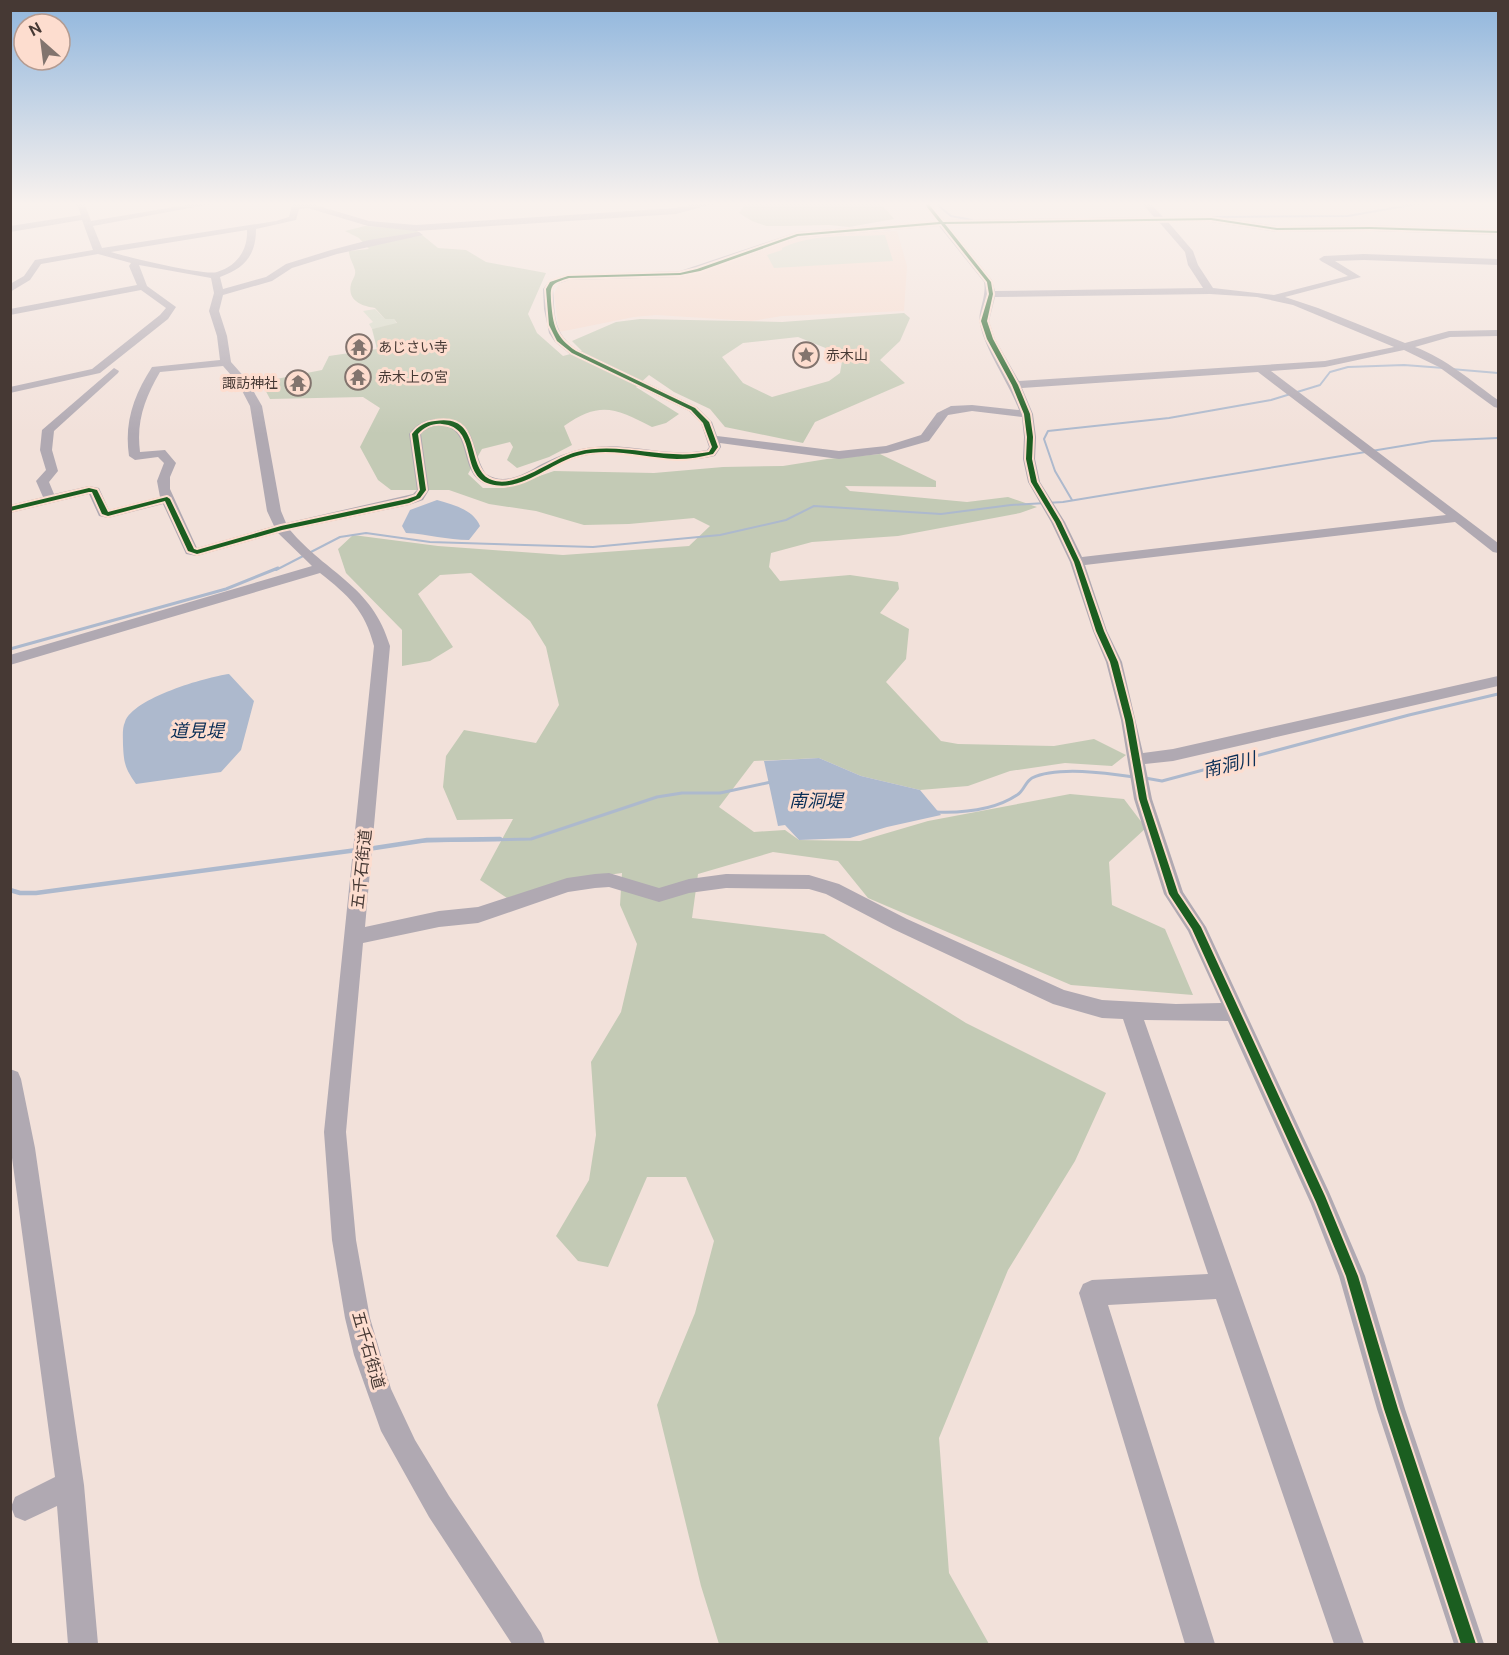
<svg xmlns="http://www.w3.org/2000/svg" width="1509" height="1655" font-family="Ubuntu,'Noto Sans JP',sans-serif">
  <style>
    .built { fill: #f6d9cc }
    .green { fill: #d3d8c6 }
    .forest { fill: #c3cab5; fill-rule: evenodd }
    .water { fill: #adb9cd }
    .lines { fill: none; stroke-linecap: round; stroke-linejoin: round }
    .stream-far2 { stroke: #adb9cd; stroke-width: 2 }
    .stream-far1 { stroke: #adb9cd; stroke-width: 3 }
    .stream { stroke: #adb9cd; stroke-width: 4.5 }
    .minor { fill: #b0a9b2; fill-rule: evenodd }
    .cycleway-casing { stroke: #fdddcf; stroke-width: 4 }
    .cycleway { fill: #1b5e20; fill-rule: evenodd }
    .labels { text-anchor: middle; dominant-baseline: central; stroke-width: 6; stroke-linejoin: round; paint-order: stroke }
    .far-poi-label { font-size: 14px; fill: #463934; stroke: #fdddcf; text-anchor: start }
    .street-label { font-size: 16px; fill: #463934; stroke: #fdddcf }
    .water-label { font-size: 18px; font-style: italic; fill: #0a2e56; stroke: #fdddcf }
  </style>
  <rect width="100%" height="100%" fill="#f2e1da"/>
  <!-- built -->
  <path class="built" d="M897,231L907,266L904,311L782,316L752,321L656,315L634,317L559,332L554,294L558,285L568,280L685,276L794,239L826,234Z"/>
  <!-- green -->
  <g class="green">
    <path d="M885,235L893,261L774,268L767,255L782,250V248C812,233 852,237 885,235Z"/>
    <path d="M375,309L385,319H394L397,324L372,329L369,324L373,322L363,311Z"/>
  </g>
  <!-- forest -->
  <g class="forest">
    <path d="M748,202H880L894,219L849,227L829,225L786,226H766L752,221L739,213Z"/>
    <path d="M365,226L416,230L438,248L466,250L486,262L546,273L528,314L537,333L563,356L582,351L572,341L616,322L640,319L782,322L904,313L910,318L900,341L880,360L905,383L815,422L803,443L725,427L710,409L674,392L649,375L636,387L679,414L666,423L652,427C616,409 601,400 564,426L572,445L549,457L517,468L507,460L513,447L510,442L482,449L468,474L483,488H504L554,471L654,473L723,467L783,466L827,459L880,454L936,481V487L845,486L850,491L967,502L1008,497L1037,507L1020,513L898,536L812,542L771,553L769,567L780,581L850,575L898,582L899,589L880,613L909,629L906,659L886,682L941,741L958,744L1054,746L1094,739L1126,755L1112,766L1065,763L1010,771L968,786L920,790L861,776L819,758L754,761L719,807L754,832L785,830L799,840L860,841L928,821L1070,794L1124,799L1146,828L1109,862L1112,905L1165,929L1193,995L1071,985L868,898L838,861L773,852L698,874L692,918L824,934L966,1023L1106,1093L1075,1161L1008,1270L939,1438L949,1573L989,1644H719L701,1586L657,1405L695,1313L714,1241L686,1177H647L608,1267L578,1261L556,1236L589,1180L596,1135L591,1062L621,1012L637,944L620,905L622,873L564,881L507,898L480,880L513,819L457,820L443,787L446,756L464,730L536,743L559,705L546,647L530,621L471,573L440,575L418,594L453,647L430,661L402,666V630L346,573L338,549L353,535L438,546L563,555L689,546L710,526L694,518L629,524L584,525L536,511L489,504L449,490H391L378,480L360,447L380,408L363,397L270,399L261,382L322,370L329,356L377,349L372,329L397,323L394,319H385L375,308C362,306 347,301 351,284C353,278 356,276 355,270C353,263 349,258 349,251L369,249L359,238L345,231ZM798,337L843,355L840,373L829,381L772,397L743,383L722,357L743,343Z"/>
  </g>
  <!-- water -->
  <g class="water">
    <path d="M437,500C453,505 473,509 480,526L469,540C447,540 428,534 406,533L402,526L410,510Z"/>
    <path d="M229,674L254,701L241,750L221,772L136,784C125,768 124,764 123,745C123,738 122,728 125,722C133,698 206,677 229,674Z"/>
    <path d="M819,758L861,776L920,790L941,815L887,827L850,838L799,840L785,825L778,826L764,761Z"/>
  </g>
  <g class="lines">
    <!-- stream-far2 -->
    <g class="stream-far2">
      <path d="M934,202L951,216L972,220"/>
      <path d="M1214,217L1348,216L1428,202"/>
      <path d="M1451,369L1498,373"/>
      <path d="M1072,500L1055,471L1044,439L1048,431L1169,418L1271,400L1320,385L1330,372L1348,367L1404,365L1444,368"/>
      <path d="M276,570L340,537L366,533L430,542L593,547L720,535L786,520L814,506L941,514L1011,505L1063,502L1432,441L1498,438"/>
    </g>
    <!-- stream-far1 -->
    <g class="stream-far1">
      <path d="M10,649L226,589L278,568"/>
      <path d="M1145,778L1162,781L1409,715L1498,694"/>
      <path d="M936,812C963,813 993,811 1017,795C1024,791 1025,782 1032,778C1057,766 1107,773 1134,777"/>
      <path d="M422,841L531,839L657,797L682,793H720L771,782"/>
    </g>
    <!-- stream -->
    <g class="stream">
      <path d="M368,849L427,840L500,839"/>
      <path d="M10,890L20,893H36L357,850"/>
    </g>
    <!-- minor -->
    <g class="minor">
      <path d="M76,202H84L91,221L204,202H222L93,226L102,248L276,221L289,217L292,205L308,203L369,221L416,225L676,208L705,202H720L676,214L416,231L368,226L308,208L299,209L296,220L256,229C256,255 245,268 220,277L223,289L266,277L286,264L331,250L369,240L419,232L423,235L337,254L292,268L272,281L223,295L219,311L227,336L231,362L247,380L262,406L281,511L286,523L413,494L417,490L409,434C416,424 426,419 438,419C478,416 470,450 486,474C505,486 524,474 542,464C559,456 576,448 595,447C633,443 669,458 707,450L709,447L701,423L689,411L570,354L555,342L549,333L544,309L543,289L549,281L565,275L680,271L797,232L936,221L921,202H929L944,220L1154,217L1141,202H1149L1163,217L1211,216L1277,226L1370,225L1498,230V235L1370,231L1277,232L1211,222H1168L1193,251L1198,265L1213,288L1274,295L1348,276L1321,261L1319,259L1324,256L1364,254L1498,259V265L1364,260L1335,261L1361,277L1285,297L1318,308L1405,343L1449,331L1498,330V336L1450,337L1415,347C1447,359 1471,381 1498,400V408L1494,407L1439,367L1404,350L1325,367L1271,371L1498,543V553L1493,552L1455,522L1085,565L1107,631L1122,662L1143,753L1173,749L1498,676V686L1173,761L1145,764L1152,799L1183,892L1206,927L1329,1192L1365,1276L1405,1409L1484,1644H1454L1377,1409L1339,1276L1311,1204L1228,1021L1144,1020L1364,1644H1334L1216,1299L1108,1305L1215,1644H1185L1079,1293L1083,1284L1092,1280L1208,1274L1123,1019L1102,1018L1053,1004L893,929L826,894L809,889L726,888L689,893L659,902L609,887L595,888L568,892L478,923L439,927L363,943L346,1132L356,1240L370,1318L391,1389L415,1440L449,1496L541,1633L545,1644H512L429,1517L381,1431L354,1355L345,1318L332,1240L324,1132L374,646C365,610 348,595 320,573L10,665V655L312,566L278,533L197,556L186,554L163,504L108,518L99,516L89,494L10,513V505L43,497L36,481L46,470L40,450L42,430L114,368L119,371L118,373L54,431L52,450L58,471L49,482L54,494L89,486L99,488L109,510L160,497L157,481L164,463L158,457L135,460L129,456C124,422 134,395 152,367L220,360L217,336L209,311L214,293L211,278L139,265L147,286L176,307L168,319L100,373L10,393V387L92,369L160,315L166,308L141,290L10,315V309L137,285L129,266L131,263L98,254L41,264L30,280L10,292V284L24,276L35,260L93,250L82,220L10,232V226L81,215ZM1159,222L1185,252L1188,265L1203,288L995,291L992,280L948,225ZM939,226L984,282C987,297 977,312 980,324C985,350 1009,383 1019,410L972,405L951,406L937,413L921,435L886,446L839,451L717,436L712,422L697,407L578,350C553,334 555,316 553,289L555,285L569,280L680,277L701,272L798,238ZM247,230C248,250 237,266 217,272C205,276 127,257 111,252ZM1210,294L1257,297L1293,305L1394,347L1325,361L1019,381L995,339L989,321L995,297ZM223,366L238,383L250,406L267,511L274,526L197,548L170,489V477L176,463L165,450L140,452C136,421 145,398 160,372ZM1258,372L1446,515L1082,557L1065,522L1040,482L1035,459L1036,437L1033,414L1022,388ZM972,411L1022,417L1024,437L1023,459L1028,482L1051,522L1070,562L1093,631L1106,662L1121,720L1134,799L1164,894L1188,931L1221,1003L1176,1004L1102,1000L1064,990L907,919L839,884L809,875L726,874L689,879L659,888L609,873L595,874L567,878L478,907L439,911L365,927L390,646C372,585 327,574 290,530L409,505L423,500L429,490L421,434C427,428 433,425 441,426C476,428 455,480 493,486C527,492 552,462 583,456C627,447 671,467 715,456L721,447L720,443L839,459L887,453L929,441L948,415Z"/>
      <path d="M10,1069L18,1072L21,1079L35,1148L84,1485L98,1644H68L57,1506L25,1521L15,1517L11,1507L15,1497L55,1477L10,1143Z"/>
    </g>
    <!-- cycleway casing -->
    <g class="cycleway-casing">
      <path id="cycleway" d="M923,202H927L943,222L1211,218L1277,228L1370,227L1498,231V233L1370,229L1277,230L1211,220L945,224L991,282L993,294L987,321L993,339L1018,385L1030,414L1033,437L1032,459L1037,482L1061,522L1080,562L1104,631L1118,662L1133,720L1147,799L1178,893L1201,927L1325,1196L1358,1276L1398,1409L1476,1644H1461L1384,1409L1346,1276L1316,1202L1192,929L1169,894L1139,799L1125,720L1110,662L1096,631L1074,562L1055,522L1031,482L1026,459L1027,437L1024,414L1012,385L987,339L981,321L989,294L987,282L941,224L798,236L700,271L680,275L569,278C563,280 554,282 552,287C550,291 551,297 551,301C553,325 555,337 576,351L695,408L709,422L718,447L713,454C701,457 689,459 677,459C645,458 612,447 580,455C550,462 523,493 490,484C459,475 479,427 442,424C433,423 424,427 418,434L426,490L420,498L409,503L282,530L197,554L188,551L165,501L108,516L102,514L92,492H89L10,511V507L89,488L97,490L108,512L167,497L170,499L194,549L197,550L281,526L407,499L416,496L420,490L412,434C418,426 425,422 435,421C484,413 464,470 492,480C517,489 552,458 577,452C620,441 664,461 709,452L712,447L703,423L691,410L572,353L557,341L549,325L546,289L550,282L568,276L680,273L697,269L797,234L939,222Z"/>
    </g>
    <!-- cycleway -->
    <use href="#cycleway" class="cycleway"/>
  </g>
  <!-- sky -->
  <linearGradient id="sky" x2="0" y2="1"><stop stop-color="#90b6dd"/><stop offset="0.47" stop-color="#f9f2ee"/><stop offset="1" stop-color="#f9f2ee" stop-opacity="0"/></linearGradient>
  <rect width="1509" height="434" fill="url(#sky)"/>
  <!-- icons -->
  <defs>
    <g id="temple-ring" transform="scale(1.35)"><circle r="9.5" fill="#fdddcf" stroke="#82746e" stroke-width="1.5"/><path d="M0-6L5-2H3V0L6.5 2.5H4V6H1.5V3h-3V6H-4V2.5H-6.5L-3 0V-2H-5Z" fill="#82746e"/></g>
    <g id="sight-ring" transform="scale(1.35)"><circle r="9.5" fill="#fdddcf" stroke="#82746e" stroke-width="1.5"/><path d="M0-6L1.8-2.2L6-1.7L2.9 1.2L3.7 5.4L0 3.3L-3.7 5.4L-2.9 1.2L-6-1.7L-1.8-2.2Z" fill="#82746e"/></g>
  </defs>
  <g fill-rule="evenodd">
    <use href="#temple-ring" x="359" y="347"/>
    <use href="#sight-ring" x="806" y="355"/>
    <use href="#temple-ring" x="358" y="377"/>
    <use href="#temple-ring" x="298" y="383"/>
  </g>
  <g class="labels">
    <!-- far-poi labels -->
    <g class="far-poi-label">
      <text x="378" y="347">あじさい寺</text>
      <text x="826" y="355">赤木山</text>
      <text x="378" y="377">赤木上の宮</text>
      <text x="278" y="383" text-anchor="end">諏訪神社</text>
    </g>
    <!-- street labels -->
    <g class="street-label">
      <text transform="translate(361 869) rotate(-84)">五千石街道</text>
      <text transform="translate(369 1350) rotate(74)">五千石街道</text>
    </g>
    <!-- water labels -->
    <g class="water-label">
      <text x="197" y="730">道見堤</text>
      <text transform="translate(1229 764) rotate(-14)">南洞川</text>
      <text x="816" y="800">南洞堤</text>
    </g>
  </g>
  <!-- border -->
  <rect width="1509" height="1655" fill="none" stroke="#463934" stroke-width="24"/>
  <!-- north arrow -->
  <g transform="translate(42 42) rotate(332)"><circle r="28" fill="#fdddcf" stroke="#b49b91" stroke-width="1.5"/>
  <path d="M0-4.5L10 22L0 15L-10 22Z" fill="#82746e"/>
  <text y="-9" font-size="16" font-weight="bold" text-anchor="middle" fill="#463934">N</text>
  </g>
</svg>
